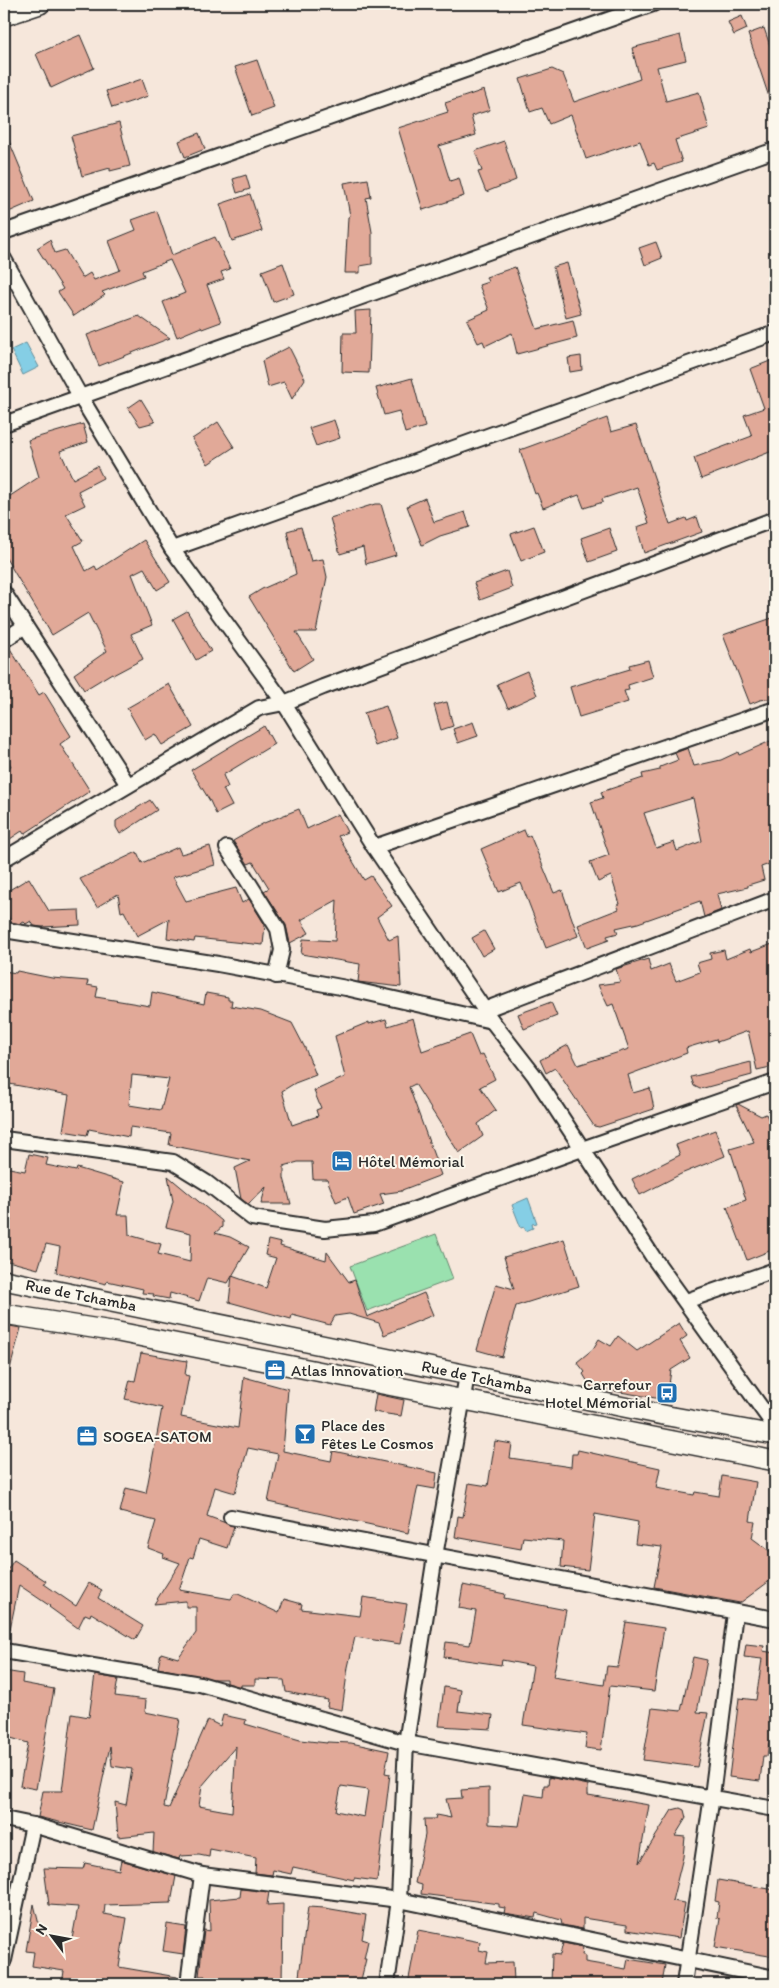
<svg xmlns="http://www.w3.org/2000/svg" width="779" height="1988" font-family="Itim,sans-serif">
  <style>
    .green { fill: #9ae1af; stroke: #62866d }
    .water { fill: #85cee5; stroke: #618d9b }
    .building { fill: #e1a998; stroke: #2b2b2b; fill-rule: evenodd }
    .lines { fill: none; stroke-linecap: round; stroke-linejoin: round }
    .street-casing { stroke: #2b2b2b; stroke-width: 18 }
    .secondary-casing { stroke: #2b2b2b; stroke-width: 22 }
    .street { stroke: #fbf7ec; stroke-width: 14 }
    .secondary { stroke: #fbf7ec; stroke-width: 19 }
    .labels { text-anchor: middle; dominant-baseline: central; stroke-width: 4; stroke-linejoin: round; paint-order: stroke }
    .poi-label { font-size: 16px; fill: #2b2b2b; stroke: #fbf7ec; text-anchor: start }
    .street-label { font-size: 16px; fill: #2b2b2b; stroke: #fbf7ec }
  </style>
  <rect width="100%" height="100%" fill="#f6e7db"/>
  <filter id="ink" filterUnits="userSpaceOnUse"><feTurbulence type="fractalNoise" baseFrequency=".02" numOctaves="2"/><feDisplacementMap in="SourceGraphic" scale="10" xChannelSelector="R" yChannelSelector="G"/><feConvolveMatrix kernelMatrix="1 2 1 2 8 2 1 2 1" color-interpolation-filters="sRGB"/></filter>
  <g filter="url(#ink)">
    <!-- green -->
    <path class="green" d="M436,1234L453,1279L367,1311L350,1266Z"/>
    <!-- water -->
    <g class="water">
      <path d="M26,343L39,367L23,375L11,350Z"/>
      <path d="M528,1198L537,1223L532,1224L533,1228L526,1231L524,1227L521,1228L512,1205Z"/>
    </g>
    <!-- building -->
    <g class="building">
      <path d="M742,16L747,29L734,35L728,22Z"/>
      <path d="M764,28L775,60V109H773L748,34Z"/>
      <path d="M80,35L94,68L51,88L36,54Z"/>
      <path d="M680,35L686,60L657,67L666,101L699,92L709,129L675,140L682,162L657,170L654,163L649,165L640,141L586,159L571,115L549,124L542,108L530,112L520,79L552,69L563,74L574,102L640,79L632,48Z"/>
      <path d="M257,60L274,108L252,116L235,67Z"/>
      <path d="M142,79L148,96L112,108L106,91Z"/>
      <path d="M484,90L490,110L471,116L476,135L439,146L450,181L459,178L464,196L423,210L398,128L448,112L445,103Z"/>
      <path d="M119,123L130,166L110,171V168L82,176L71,136Z"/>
      <path d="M4,129L34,201L4,214Z"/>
      <path d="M199,133L205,149L185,157L179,141Z"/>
      <path d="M504,141L516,180L486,192L478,172L482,171L475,151Z"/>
      <path d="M246,175L250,189L237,193L233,179Z"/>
      <path d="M368,179L371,197L366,198L372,232V264L360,266V273H345L348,217L350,216L344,183Z"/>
      <path d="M250,194L262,231L232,241L220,204Z"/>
      <path d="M157,211L172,255L215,237L230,269L221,272L224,279L207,285L221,322L202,329L201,327L177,337L163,302L185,293L170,260L142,271L144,276L102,292L105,295L74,316L58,292L63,289L37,248L50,240L55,253L65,250L82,278L90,273L94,280L120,270L109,241L136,230L132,220Z"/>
      <path d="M656,242L662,258L645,265L639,248Z"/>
      <path d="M283,263L294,294L273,302L262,271Z"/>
      <path d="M567,263L581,314L566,318L553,267Z"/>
      <path d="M515,267L537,329L573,320L577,338L517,354L512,333L485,346L483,341L478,343L467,320L489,310L479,285L488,282L486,277Z"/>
      <path d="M371,310L369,373L342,372L343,333H356L355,311Z"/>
      <path d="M139,316L170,338L99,366L87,335Z"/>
      <path d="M289,347L305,379L292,399L284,382L268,387L262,361Z"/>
      <path d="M581,356L582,370L570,372L568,358Z"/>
      <path d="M775,359V450L701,479L694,458L752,436L744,415L764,408L750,369Z"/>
      <path d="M412,378L425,427L405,433L399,411L384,415L376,388Z"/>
      <path d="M141,399L155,422L140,426L128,408Z"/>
      <path d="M607,418L611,432L636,425L670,524L686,518L687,521L697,517L702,532L644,553L637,527L649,523L637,487L602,499L603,502L584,508L579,495L543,508L537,493L535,494L520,450Z"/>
      <path d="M334,420L340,438L316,446L309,428Z"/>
      <path d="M218,422L234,447L208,464L192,439Z"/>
      <path d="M83,424L88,442L60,451L73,479L97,466L103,478L78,491L85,505L66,514L83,541L74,546L86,571L95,566L97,570L144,540L170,582L157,590L144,568L132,574L152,625L131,634L143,659L113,675L112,673L84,690L74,674L107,651L88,613L52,635L4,555V500L39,477L28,440Z"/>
      <path d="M425,498L434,522L465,512L470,527L440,536L422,545L407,506Z"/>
      <path d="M375,504H381L396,555L366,564L363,547L340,554L330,518Z"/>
      <path d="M534,526L544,552L521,561L511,534Z"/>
      <path d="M301,527L311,561L323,559L327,577L316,632H296L313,659L294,671L249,597L262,589L296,574L287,531Z"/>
      <path d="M609,528L617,552L589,562L581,538Z"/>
      <path d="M507,571L512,588L480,600L474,583Z"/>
      <path d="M187,611L211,651L196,660L173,619Z"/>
      <path d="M775,617V698L760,700L750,704L723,635Z"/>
      <path d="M9,647L39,695L44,692L71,736L60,744L90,791L24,834L22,831L4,843V771L11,766L4,754V649Z"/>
      <path d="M648,660L653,677L628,685L629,690L624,691L628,702L579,717L570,687L630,669L629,665Z"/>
      <path d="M527,671L537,695L508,708L497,684Z"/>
      <path d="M169,684L193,727L162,745L155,734L145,740L127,708Z"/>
      <path d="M447,702L453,726L441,730L434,705Z"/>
      <path d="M386,706L397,738L375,746L364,713Z"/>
      <path d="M473,722L478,736L458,743L453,729Z"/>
      <path d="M264,726L274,744L223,775L228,787L223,789L232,806L216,814L210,801L191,770Z"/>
      <path d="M775,739V862L761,867L764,880L748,885V887L717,894L721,910L704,917L700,901L638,923L616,928L618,933L607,936L609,940L587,948L578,925L619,909L617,905L620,904L611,876L598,882L590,862L609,855L591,802L603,798L601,792L643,778L642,774L660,770V767L678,760L675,753L688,748L694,766L721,760L738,752L739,755ZM693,798L702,841L677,851L674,842L656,848L644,813Z"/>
      <path d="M150,800L157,810L120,834L116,827V821Z"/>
      <path d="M299,809L307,829L338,814L347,832L338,836L364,880L371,876L392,906L377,917L389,940L398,936L401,987L358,982L360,964L301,954L303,939L335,941L337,900L301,920L309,933L290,943L286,925L264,891L269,888L253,862L248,864L233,841L264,823Z"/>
      <path d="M524,830L527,837L530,835L554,893L562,890L578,936L546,948L521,883L499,892L481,849Z"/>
      <path d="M210,846L215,865L173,877L186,901L236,888L242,903L249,899L265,925L263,945L195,938L194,942L167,938L169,919L137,936L124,911L121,912L118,894L97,907L80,879L137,852L142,863L178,847L181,854Z"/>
      <path d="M29,878L49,911L79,910L80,925L42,927L34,926L31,921L26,924L24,922L20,924L11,922L4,908V902L10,898L6,892Z"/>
      <path d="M484,931L494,949L482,956L472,938Z"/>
      <path d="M775,943V1066L757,1070L748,1031L717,1042L716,1039L686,1048L687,1053L628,1075L633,1093L650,1088L654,1109L599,1127L594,1126L555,1068L546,1073L540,1060L568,1045L578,1065L629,1049L613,1004L608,1006L598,985L620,982L616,969L648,959L651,971L669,964L676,981L700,972L697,963L711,959L710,953L724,950L726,959L750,949L751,952Z"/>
      <path d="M4,971L16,973L17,971L52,978L88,981L87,985L98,987L96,997L150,1006L152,992L204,1004L206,993L228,997V1000H232L231,1006L261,1011L292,1023L305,1048L316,1075L295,1083L282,1091L292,1125L318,1116L316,1110L321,1108L314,1091L345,1077L335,1036L369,1022V1024L386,1019L388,1026L413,1018L422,1051L470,1034L479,1056L483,1054L495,1079L480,1087L496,1110L478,1124L483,1136L459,1153L415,1084L409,1087L441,1175L402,1190V1191L380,1194L384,1204L354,1214L348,1197L336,1202L327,1179H313L312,1162H298L284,1166V1178L291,1204H261L266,1187L248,1204L241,1199L235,1168L250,1161L169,1145L171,1133L130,1127L129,1137L89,1129L87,1135L63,1131L69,1095L4,1083V1026L7,1006L4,1005ZM132,1075L169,1079L161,1110L129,1105Z"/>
      <path d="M551,1002L557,1016L524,1029L518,1014Z"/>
      <path d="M751,1062L752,1075L700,1089L694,1086L691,1077Z"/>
      <path d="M738,1104L761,1116L766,1114L770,1123L775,1121V1244L770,1245L772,1250L747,1260L727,1207L746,1200L730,1149L754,1142L736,1105Z"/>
      <path d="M715,1130L725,1156L681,1174L640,1195L632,1179L680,1155L676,1145Z"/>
      <path d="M29,1154L48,1158L46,1165L76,1171L77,1168L124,1182L117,1215H128L129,1235L161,1244L158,1254L190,1262L191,1233L166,1227L173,1201L168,1176L222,1221V1227L215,1233L230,1237L249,1247L228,1283L207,1278L199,1301L170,1293L169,1299L153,1296L154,1294L142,1293L143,1289L107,1281L106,1284L56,1272L60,1247L46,1244L38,1269L4,1260V1246L12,1216L4,1214V1167L25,1171Z"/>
      <path d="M564,1239L579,1286L516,1306L502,1357L477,1350L496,1284L514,1289L504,1257Z"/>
      <path d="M268,1240L281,1243L280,1246L326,1260L327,1252L349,1282L355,1280L367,1317L424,1293L433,1315L384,1335L379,1323L349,1314L335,1316L330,1325L292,1315L291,1319L229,1302L232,1276L266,1288L276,1258L265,1255Z"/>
      <path d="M679,1323L687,1336L680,1341L690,1358L671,1370L667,1400L591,1387L583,1374L585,1372L577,1362L593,1349L599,1339L611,1346L618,1336L637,1351Z"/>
      <path d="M4,1325L21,1328L8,1376L4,1375Z"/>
      <path d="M141,1353L187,1361L185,1375L189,1376L181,1417L238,1428L244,1377L288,1389L283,1451L331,1461L333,1451L437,1473L435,1489L418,1486L408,1533L268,1502L278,1454L248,1448L235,1493L215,1487L207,1516L234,1526L227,1548L199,1539L193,1558L190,1557L179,1590L231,1599L234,1594H238L279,1613L284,1599L302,1604L301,1609L360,1616L363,1597L407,1604L400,1644L355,1637L348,1667L342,1710L327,1707L328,1700L286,1692L284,1680L255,1679V1685H241V1687L227,1683V1679H213L158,1668L161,1653L178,1658L196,1633V1607H186V1601L154,1604L180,1563L163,1557L164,1554L148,1548L156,1521L120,1512L126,1488L146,1493L162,1408L125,1399L130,1380L135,1381Z"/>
      <path d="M376,1394L404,1400L401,1416L373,1412Z"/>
      <path d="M495,1441L512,1444L510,1458L571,1467L572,1454H577L578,1450L660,1468L656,1488L694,1495L695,1492L719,1496L722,1476L756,1482L750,1521L755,1522L752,1538L775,1555V1577L740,1603L654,1587L662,1547L635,1544L638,1522L595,1514L588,1570L561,1567L563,1541L523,1537L521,1549L455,1537L458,1516L463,1517L469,1483L488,1486Z"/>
      <path d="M14,1560L46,1581L44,1584L76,1606L89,1583L102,1590L98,1598L143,1626L135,1640L91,1613L90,1616L85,1614L78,1628L49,1607L50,1606L19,1585L10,1629L4,1628V1575Z"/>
      <path d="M463,1585L505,1594L504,1598L566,1610L553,1677L604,1685L607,1666L618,1667L626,1622L664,1628L654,1691L610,1686L601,1750L585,1748L587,1734L523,1725L533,1666L502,1660L501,1665L444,1657L446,1642L470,1645L476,1611L459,1608Z"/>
      <path d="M746,1644L764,1646L763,1651L775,1653V1744L769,1743L767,1756H763L760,1781L729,1777L739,1698L756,1700L762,1659L744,1657Z"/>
      <path d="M693,1657L707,1660L697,1712L708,1713L697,1767L643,1760L652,1708L681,1711Z"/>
      <path d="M4,1671L23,1674L22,1683L54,1689L36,1789L20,1786L28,1743L4,1736Z"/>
      <path d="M95,1675L118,1679L115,1696L146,1700L145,1712L180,1719L164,1807L169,1808L208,1720L220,1726L223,1715L246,1720L245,1724L300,1740L327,1743V1742L351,1743L389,1751L385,1773L390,1774L377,1881L354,1878V1880L293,1867L291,1874L273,1870L272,1875L255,1873L256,1858L210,1849L209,1857L199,1855L180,1856L179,1859L153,1852L154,1833L118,1837L115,1802L126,1805L132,1769L112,1766L110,1746L92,1830L38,1817L43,1791H62L72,1714L89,1717ZM236,1746L232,1812L199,1806L202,1786ZM341,1786L368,1790L364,1817L336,1811Z"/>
      <path d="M444,1687L461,1690L458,1711L493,1715L491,1729L439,1726Z"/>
      <path d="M549,1777L588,1785V1795L649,1805L639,1863L672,1810L680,1808L684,1810L686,1818L675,1836L685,1837L683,1857L672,1901L685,1903L679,1938L627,1930V1925L583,1918V1929L562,1925L561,1920L536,1913L535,1918L504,1913L505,1908L499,1907V1904L421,1894L422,1885L415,1883L425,1835L424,1819H435L436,1815L451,1818L446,1799L462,1798L461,1790L489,1788V1824L519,1826L525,1794L543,1797L544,1785H548Z"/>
      <path d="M121,1860L176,1876L171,1903L105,1905L104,1914L127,1918L119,1967L177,1977V1984H62L64,1971L32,1966L34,1952L26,1951L34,1904L41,1933L72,1939L78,1907L49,1905L44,1868L83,1869L85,1863L119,1870Z"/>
      <path d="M718,1880L775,1890V1957L715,1947L720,1919L717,1918L719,1902L715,1901Z"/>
      <path d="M241,1889L269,1892L267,1905L283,1904L282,1984H203L205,1976H199L204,1930L210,1931L209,1900L240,1897Z"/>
      <path d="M308,1907L325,1908L366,1915L362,1939L368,1941L364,1959H366L360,1984H298Z"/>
      <path d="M167,1924L186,1927L183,1954L163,1951Z"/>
      <path d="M418,1930L480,1942L479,1950L488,1952L486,1963L513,1962L514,1981L482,1982V1984H408Z"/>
      <path d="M563,1943L583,1947L582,1955H585V1962L626,1969L628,1959L665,1965L662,1984H551L552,1954L560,1955Z"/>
    </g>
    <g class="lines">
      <!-- street casing -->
      <g class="street-casing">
        <g id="street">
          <path d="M4,232L653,4"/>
          <path d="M4,259L80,396L172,549L284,703L374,847L492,1021L534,1075L653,1257L775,1427"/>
          <path d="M4,424L775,150"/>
          <path d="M172,549L775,333"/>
          <path d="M4,593L128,785"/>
          <path d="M4,640L25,626"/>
          <path d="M374,847L775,709"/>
          <path d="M227,848L278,929L282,950L276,976"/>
          <path d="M4,859L259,708L284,703L323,687L775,519"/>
          <path d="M4,930L218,964L346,988L492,1021"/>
          <path d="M484,1010L775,899"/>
          <path d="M4,1139L173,1162L207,1183L252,1218L325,1229L374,1224L582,1149L775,1082"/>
          <path d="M686,1301L775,1270"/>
          <path d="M231,1517L775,1619"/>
          <path d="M4,1651L200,1684L406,1743L775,1809"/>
          <path d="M4,1819L33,1825L202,1875L399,1900L775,1978"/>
          <path d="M4,1960L33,1825"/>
          <path d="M188,1984L202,1875"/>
          <path d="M387,1984L399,1900L406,1743L435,1556L467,1375"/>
          <path d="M684,1984L712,1796L735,1613"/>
        </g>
      </g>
      <!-- secondary casing -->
      <g class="secondary-casing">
        <g id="secondary">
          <path d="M4,16L40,4"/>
          <path d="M4,1280L668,1416L775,1435"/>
          <path d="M4,1314L118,1332L775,1461"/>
        </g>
      </g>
      <!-- street -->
      <use href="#street" class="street"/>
      <!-- secondary -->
      <use href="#secondary" class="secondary"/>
    </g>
  </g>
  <!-- icons -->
  <defs>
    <g id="hotel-square" transform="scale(1.125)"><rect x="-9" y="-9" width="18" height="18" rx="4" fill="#1f6fb2" stroke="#fbf7ec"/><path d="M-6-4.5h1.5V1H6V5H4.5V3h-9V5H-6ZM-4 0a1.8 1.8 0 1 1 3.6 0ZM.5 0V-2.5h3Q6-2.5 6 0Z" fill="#fff"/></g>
    <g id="office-square" transform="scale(1.125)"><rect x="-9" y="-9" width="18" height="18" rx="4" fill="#1f6fb2" stroke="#fbf7ec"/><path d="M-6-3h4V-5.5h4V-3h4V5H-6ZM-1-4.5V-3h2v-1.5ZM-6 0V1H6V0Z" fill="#fff"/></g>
    <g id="bus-square" transform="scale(1.125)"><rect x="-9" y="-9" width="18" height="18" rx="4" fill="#1f6fb2" stroke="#fbf7ec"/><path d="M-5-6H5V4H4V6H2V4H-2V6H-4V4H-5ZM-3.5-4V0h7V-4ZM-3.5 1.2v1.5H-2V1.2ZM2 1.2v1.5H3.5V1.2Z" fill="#fff"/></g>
    <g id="bar-square" transform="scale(1.125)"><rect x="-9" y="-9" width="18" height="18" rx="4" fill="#1f6fb2" stroke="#fbf7ec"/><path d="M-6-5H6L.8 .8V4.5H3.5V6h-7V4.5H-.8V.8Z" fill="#fff"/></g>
  </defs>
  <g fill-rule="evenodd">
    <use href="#hotel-square" x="342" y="1161"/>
    <use href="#office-square" x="275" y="1370"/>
    <use href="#bus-square" x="667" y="1393"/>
    <use href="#bar-square" x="305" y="1434"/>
    <use href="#office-square" x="87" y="1436"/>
  </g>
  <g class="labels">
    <!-- poi labels -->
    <g class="poi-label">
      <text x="358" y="1161">Hôtel Mémorial</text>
      <text x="291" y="1370">Atlas Innovation</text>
      <text x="651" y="1384" text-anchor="end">Carrefour<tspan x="651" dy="18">Hotel Mémorial</tspan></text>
      <text x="321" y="1425">Place des<tspan x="321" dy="18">Fêtes Le Cosmos</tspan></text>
      <text x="103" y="1436">SOGEA-SATOM</text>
    </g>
    <!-- street labels -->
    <g class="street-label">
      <text transform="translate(81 1295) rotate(11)">Rue de Tchamba</text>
      <text transform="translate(477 1377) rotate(12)">Rue de Tchamba</text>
    </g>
  </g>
  <!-- margin -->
  <rect width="779" height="1988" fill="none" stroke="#fbf7ec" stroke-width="20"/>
  <rect x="10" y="10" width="759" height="1968" fill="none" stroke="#2b2b2b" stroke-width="2" filter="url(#ink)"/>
  <!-- north arrow -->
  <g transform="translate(52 1936) rotate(302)" stroke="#fbf7ec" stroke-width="4" paint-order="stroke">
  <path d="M0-4L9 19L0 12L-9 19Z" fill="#2b2b2b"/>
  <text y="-8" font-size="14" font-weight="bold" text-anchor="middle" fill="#2b2b2b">N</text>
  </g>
</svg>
